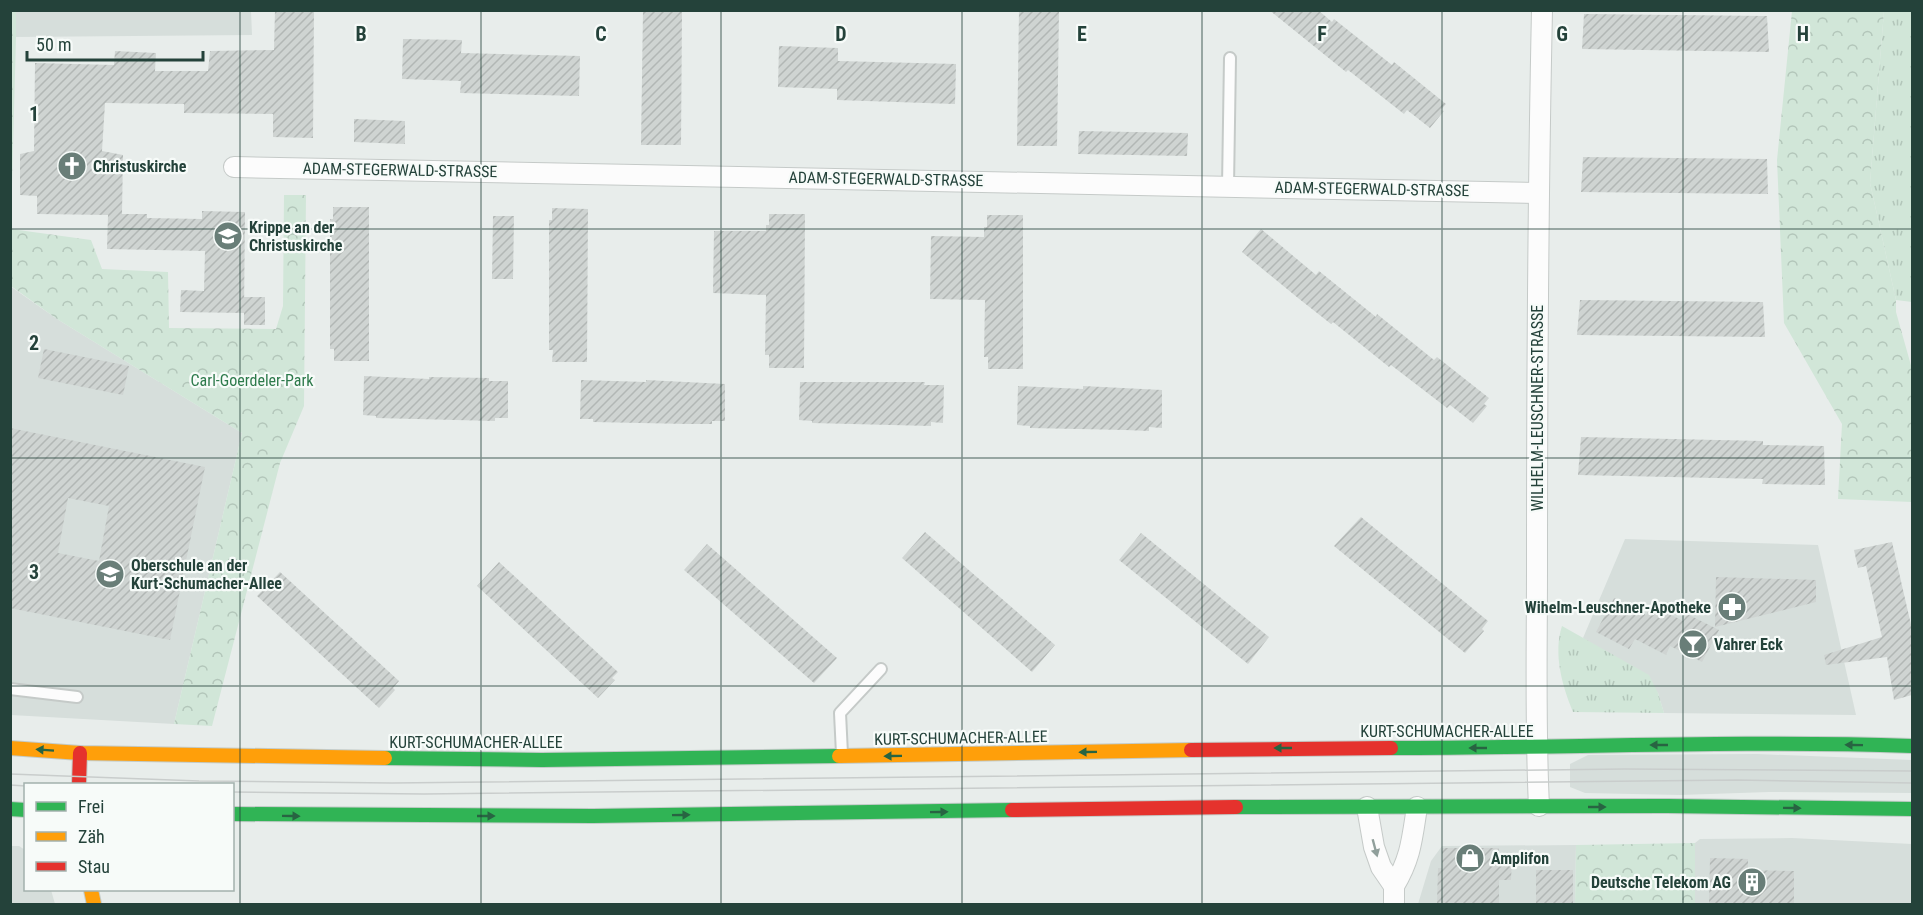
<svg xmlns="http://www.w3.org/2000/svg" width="1923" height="915" font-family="'Roboto Condensed',sans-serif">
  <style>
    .built { fill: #d6dedb }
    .grass { fill: url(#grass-tufts) }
    .park { fill: url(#park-crowns) }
    .building { fill: url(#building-hatch); fill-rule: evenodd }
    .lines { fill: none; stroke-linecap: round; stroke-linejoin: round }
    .lane-casing { stroke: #c5cac8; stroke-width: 14 }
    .street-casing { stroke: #c5cac8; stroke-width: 22 }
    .fast-casing { stroke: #c3cbc8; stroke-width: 16 }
    .slow-casing { stroke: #c3cbc8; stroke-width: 16 }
    .jam-casing { stroke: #c3cbc8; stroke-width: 16 }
    .lane { stroke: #fcfcfc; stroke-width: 10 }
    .street { stroke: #fcfcfc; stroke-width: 20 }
    .fast { stroke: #30b455; stroke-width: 14 }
    .slow { stroke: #ff9f0a; stroke-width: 14 }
    .jam { stroke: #e5322d; stroke-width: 14 }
    .tram { stroke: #c9cdcc; stroke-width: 1.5 }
    .oneway { fill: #286442 }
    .oneway2 { fill: #909f9b }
    .grid { fill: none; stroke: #24423a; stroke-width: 1.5; stroke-opacity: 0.55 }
    .labels { text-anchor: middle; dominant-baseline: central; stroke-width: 4.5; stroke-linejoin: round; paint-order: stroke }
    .poi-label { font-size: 16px; font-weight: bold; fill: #24423a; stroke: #f7fbf9; text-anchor: start }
    .street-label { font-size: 16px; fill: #24423a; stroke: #f7fbf9 }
    .park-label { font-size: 16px; fill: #2d7a4b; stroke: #f7fbf9 }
    .grid-label { font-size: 20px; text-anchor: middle; font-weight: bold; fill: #24423a; stroke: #f7fbf9; stroke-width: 4.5; stroke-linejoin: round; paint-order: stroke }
  </style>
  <defs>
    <pattern id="grass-tufts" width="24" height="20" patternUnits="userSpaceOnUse" patternTransform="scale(1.5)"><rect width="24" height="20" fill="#d1e6d8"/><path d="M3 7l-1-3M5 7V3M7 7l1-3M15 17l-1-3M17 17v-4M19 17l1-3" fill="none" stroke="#b3c6ba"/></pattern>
    <pattern id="park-crowns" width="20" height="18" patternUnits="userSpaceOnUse" patternTransform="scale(1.5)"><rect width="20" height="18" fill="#d1e6d8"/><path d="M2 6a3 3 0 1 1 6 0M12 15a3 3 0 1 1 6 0" fill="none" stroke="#b3c6ba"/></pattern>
    <pattern id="building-hatch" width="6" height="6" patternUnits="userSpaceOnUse" patternTransform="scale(1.5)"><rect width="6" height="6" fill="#cfd4d2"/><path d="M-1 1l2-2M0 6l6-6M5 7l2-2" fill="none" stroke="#b2b7b5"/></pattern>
  </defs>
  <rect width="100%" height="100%" fill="#e8edeb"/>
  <!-- built -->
  <g class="built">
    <path d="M16,11H251L252,35L16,37Z"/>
    <path d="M10,286L57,319L242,433L174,724L11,715Z"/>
    <path d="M1625,539L1818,545L1856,715L1664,713L1658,693L1583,638Z"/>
    <path d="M1757,754L1912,760V793L1769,792L1680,795L1585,793L1570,787V764L1588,755Z"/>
    <path d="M1792,838L1912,844V904H1695V843L1700,839Z"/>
    <path d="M1576,845L1575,904H1418L1431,861L1442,846Z"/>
    <path d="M10,846H19L25,850L26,890H51L55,904H11Z"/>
  </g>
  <!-- grass -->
  <g class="grass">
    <path d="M1884,11H1912V302L1896,300L1870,183Z"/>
    <path d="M1562,626L1649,675L1658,693L1664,713L1573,712C1562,686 1553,653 1562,626Z"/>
  </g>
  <!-- park -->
  <g class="park">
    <path d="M16,10V37L11,223L10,11Z"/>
    <path d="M1792,11H1884L1870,183L1896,300V312L1912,369V502L1838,499L1842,424L1784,323L1777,160Z"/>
    <path d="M284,195H306L304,406L280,463L212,726L174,724L242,433L57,319L11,286V229L91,240L102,269L168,272L169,328L276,329L283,306Z"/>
    <path d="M1695,843V904H1575L1576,845Z"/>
  </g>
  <!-- building -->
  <g class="building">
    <path d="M275,10H314L313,138L273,137V114L184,113V104L105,103L102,151L123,155L122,214H147V218L202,219V211L245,212L244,313L180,312L181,290L204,291L205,251L107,249L108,215L37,214V196L20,195V154L34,151L35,63L114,65L115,51L156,53L155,71H208L210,51L274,50Z"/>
    <path d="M643,10H682L681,145H641Z"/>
    <path d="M1019,10H1059L1057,146H1017Z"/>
    <path d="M1269,10H1318L1332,22L1334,19L1392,65L1394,62L1446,104L1441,110L1444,111L1430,128L1407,110L1404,114L1348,70L1346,72Z"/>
    <path d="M1584,14L1767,16L1769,52L1582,49Z"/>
    <path d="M403,39L462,40L461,53L580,56L579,96L460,93L461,81L402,79Z"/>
    <path d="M779,46L838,48V61L956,64L955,104L837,100V89L778,87Z"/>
    <path d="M354,119L405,121V144L354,142Z"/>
    <path d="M1079,131L1188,133L1187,156L1078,154Z"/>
    <path d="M1583,157L1767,159L1768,194L1581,192Z"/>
    <path d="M333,207H369V361H334V349H330V219H333Z"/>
    <path d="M552,208L588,209L587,362H552L553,350H549V220H552Z"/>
    <path d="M769,214H805L804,368H769V355H765L766,295L713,293L714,231H766V225H769Z"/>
    <path d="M987,215H1023V369H988V357H984L985,300L930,299L931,236L984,237V227H987Z"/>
    <path d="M493,216H514L513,279H492Z"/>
    <path d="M1261,229L1316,275L1319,271L1376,317L1377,314L1434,360L1437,357L1489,398L1484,404L1487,406L1473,423L1450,405L1447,408L1391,365L1389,367L1333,322L1331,324L1298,298L1242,252Z"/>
    <rect x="244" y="297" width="21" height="28"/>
    <path d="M1580,300L1763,302L1765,337L1577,335Z"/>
    <path d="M44,349L129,366L123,395L38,378Z"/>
    <path d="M364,376L429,379V377L489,378V381H508V418H495V421L376,418V416L363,415Z"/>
    <path d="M581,380L646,382V380L725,384V421H712V424H688L593,422V419H580Z"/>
    <path d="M800,382H925L924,385H944L943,423L931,422V426L812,423V421L799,420Z"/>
    <path d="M1018,386L1083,389V386L1162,390V428L1149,427V431L1125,430L1030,428V426L1017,425Z"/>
    <path d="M10,428L205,467L170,640L10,608ZM68,498L109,506L99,561L58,553Z"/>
    <path d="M1581,437L1763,441V445L1824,446L1825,485L1762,484L1763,479L1578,475Z"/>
    <path d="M1361,517L1488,621L1482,629L1484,631L1465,653L1334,546Z"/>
    <path d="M925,532L1055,645L1032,672L902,558Z"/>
    <path d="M1141,533L1269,637L1248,664L1119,560Z"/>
    <path d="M1892,542L1912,629V695L1894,700L1887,657L1826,665L1824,655L1882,637L1866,566L1858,568L1854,550Z"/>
    <path d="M707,544L837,658L814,683L684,570Z"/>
    <path d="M499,562L618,672L612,678L615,680L598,698L477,586Z"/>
    <path d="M280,572L399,681L393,688L395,690L379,708L257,596Z"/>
    <path d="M1716,577L1816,580V602L1715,627Z"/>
    <path d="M1614,598L1646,615L1652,605L1683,621L1687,614L1719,630L1702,662L1670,646L1666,655L1635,639L1629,649L1596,632Z"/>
    <path d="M1442,848H1499V856H1512L1511,880H1499V904H1437L1438,868H1442Z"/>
    <path d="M1710,858L1748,859V870L1794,871V904H1709Z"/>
    <rect x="1536" y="870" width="37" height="34"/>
  </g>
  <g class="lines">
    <!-- lane casing -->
    <g class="lane-casing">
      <g id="lane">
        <path d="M1228,186L1230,58"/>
        <path d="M10,689L77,697"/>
        <path d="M842,754L840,713L881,669"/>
      </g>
    </g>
    <!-- street casing -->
    <g class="street-casing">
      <g id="street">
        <path d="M234,167L1538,193"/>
        <path d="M1539,806C1535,727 1537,649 1537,570C1537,383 1538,197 1542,10"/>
        <path d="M1367,807L1374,847L1381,867L1394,886V904"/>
        <path d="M1394,886C1411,858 1412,839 1417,807"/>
      </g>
    </g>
    <!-- fast casing -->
    <g class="fast-casing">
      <g id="fast">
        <path d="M1391,748C1565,748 1738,740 1912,746"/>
        <path d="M385,758L542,760L839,756"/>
        <path d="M1236,807L1667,806L1912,809"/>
        <path d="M10,809L26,810"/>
        <path d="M232,814L593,816L1012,810"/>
      </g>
    </g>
    <!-- slow casing -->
    <g class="slow-casing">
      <g id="slow">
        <path d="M10,748L80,753L385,758"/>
        <path d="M839,756L1191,750"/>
        <path d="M91,890L94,904"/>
      </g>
    </g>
    <!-- jam casing -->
    <g class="jam-casing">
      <g id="jam">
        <path d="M1191,750L1391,748"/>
        <path d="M79,784L80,753"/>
        <path d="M1012,810L1236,807"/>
      </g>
    </g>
    <!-- lane -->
    <use href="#lane" class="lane"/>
    <!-- street -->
    <use href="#street" class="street"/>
    <!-- fast -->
    <use href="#fast" class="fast"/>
    <!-- slow -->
    <use href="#slow" class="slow"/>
    <!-- jam -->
    <use href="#jam" class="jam"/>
    <!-- tram -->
    <g class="tram">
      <path d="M10,774L199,781L392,783L1625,769L1912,771"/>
      <path d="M10,785L26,786"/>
      <path d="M232,792L424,794L1737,780L1912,783"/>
    </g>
  </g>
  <!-- one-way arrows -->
  <defs><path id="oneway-solid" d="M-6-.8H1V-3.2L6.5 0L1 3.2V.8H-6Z" transform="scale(1.5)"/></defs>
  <g class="oneway">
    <use href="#oneway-solid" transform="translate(1659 745) rotate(-180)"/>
    <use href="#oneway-solid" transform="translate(1854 745) rotate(-179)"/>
    <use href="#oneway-solid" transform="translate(1283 748) rotate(180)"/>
    <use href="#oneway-solid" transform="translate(1478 748) rotate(180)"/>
    <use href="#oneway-solid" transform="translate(45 750) rotate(-176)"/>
    <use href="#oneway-solid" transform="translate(1088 752) rotate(179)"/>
    <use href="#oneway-solid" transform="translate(893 756) rotate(179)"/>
    <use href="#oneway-solid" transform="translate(1597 807)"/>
    <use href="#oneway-solid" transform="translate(1792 808) rotate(1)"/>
    <use href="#oneway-solid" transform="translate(939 812) rotate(-1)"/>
    <use href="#oneway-solid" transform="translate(681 815) rotate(-1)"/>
    <use href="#oneway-solid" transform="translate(291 816) rotate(1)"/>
    <use href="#oneway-solid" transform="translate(486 816)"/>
  </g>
  <use class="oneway2" href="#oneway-solid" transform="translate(1375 848) rotate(75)"/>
  <!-- grid -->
  <path class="grid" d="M240,10V904M481,10V904M721,10V904M962,10V904M1202,10V904M1442,10V904M1683,10V904M10,229H1912M10,458H1912M10,686H1912"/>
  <!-- icons -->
  <defs>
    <g id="church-disc" transform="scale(1.5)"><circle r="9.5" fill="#697e78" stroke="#f7fbf9"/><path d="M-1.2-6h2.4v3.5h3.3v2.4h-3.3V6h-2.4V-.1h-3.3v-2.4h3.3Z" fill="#fff"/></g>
    <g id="school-disc" transform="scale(1.5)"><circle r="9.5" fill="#697e78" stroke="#f7fbf9"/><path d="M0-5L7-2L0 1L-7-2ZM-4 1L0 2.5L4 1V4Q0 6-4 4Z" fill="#fff"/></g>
    <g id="pharmacy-disc" transform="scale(1.5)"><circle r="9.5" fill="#697e78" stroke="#f7fbf9"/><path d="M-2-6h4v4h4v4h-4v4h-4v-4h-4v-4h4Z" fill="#fff"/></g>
    <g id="bar-disc" transform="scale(1.5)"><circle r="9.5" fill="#697e78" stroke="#f7fbf9"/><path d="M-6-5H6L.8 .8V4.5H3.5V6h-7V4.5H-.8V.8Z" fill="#fff"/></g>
    <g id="shop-disc" transform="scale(1.5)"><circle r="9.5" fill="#697e78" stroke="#f7fbf9"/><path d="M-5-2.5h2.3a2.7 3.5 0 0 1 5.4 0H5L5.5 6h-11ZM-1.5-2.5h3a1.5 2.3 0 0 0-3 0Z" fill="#fff"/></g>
    <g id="building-disc" transform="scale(1.5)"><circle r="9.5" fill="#697e78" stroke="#f7fbf9"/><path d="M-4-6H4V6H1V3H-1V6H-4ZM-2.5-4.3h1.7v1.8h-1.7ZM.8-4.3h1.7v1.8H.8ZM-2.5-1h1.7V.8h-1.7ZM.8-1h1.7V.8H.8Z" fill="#fff"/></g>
  </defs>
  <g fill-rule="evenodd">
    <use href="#church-disc" x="72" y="166"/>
    <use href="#school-disc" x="228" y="236"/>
    <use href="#school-disc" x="110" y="574"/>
    <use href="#pharmacy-disc" x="1732" y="607"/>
    <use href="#bar-disc" x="1693" y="644"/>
    <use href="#shop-disc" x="1470" y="858"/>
    <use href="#building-disc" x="1752" y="882"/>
  </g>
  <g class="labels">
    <!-- poi labels -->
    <g class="poi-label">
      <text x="93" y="166">Christuskirche</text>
      <text x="249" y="227">Krippe an der<tspan x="249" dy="18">Christuskirche</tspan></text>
      <text x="131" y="565">Oberschule an der<tspan x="131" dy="18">Kurt-Schumacher-Allee</tspan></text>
      <text x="1711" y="607" text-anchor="end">Wihelm-Leuschner-Apotheke</text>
      <text x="1714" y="644">Vahrer Eck</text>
      <text x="1491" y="858">Amplifon</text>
      <text x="1731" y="882" text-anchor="end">Deutsche Telekom AG</text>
    </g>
    <!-- street labels -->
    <g class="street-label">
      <text transform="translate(400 170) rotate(1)">ADAM-STEGERWALD-STRASSE</text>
      <text transform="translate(886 179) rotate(1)">ADAM-STEGERWALD-STRASSE</text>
      <text transform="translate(1372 189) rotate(1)">ADAM-STEGERWALD-STRASSE</text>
      <text transform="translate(1537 408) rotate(-90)">WILHELM-LEUSCHNER-STRASSE</text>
      <text x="1447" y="731">KURT-SCHUMACHER-ALLEE</text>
      <text transform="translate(961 738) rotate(-1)">KURT-SCHUMACHER-ALLEE</text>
      <text x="476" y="742">KURT-SCHUMACHER-ALLEE</text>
    </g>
    <!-- park labels -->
    <g class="park-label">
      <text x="252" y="380">Carl-Goerdeler-Park</text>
    </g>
  </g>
  <g class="grid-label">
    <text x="361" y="41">B</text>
    <text x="601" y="41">C</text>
    <text x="841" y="41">D</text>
    <text x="1082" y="41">E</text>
    <text x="1322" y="41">F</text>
    <text x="1562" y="41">G</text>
    <text x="1803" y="41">H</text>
    <text x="34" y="121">1</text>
    <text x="34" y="350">2</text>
    <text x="34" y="579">3</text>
  </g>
  <!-- border -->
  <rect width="1923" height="915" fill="none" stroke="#24423a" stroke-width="24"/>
  <!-- legend -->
  <rect x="24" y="783" width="210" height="108" fill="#f7fbf9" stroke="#a3b1ad" stroke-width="1.5"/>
  <rect x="36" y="802" width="30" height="9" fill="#30b455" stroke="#a3b1ad" stroke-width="1.5"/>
  <text x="78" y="813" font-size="18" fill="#24423a">Frei</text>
  <rect x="36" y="832" width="30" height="9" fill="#ff9f0a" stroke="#a3b1ad" stroke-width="1.5"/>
  <text x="78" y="843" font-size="18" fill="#24423a">Zäh</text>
  <rect x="36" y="862" width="30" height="9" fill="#e5322d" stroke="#a3b1ad" stroke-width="1.5"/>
  <text x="78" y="873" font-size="18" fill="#24423a">Stau</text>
  <!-- scale -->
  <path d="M27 51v9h176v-9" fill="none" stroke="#24423a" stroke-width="3"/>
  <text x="36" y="51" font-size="18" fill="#24423a" stroke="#f7fbf9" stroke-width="4.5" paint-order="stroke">50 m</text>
</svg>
